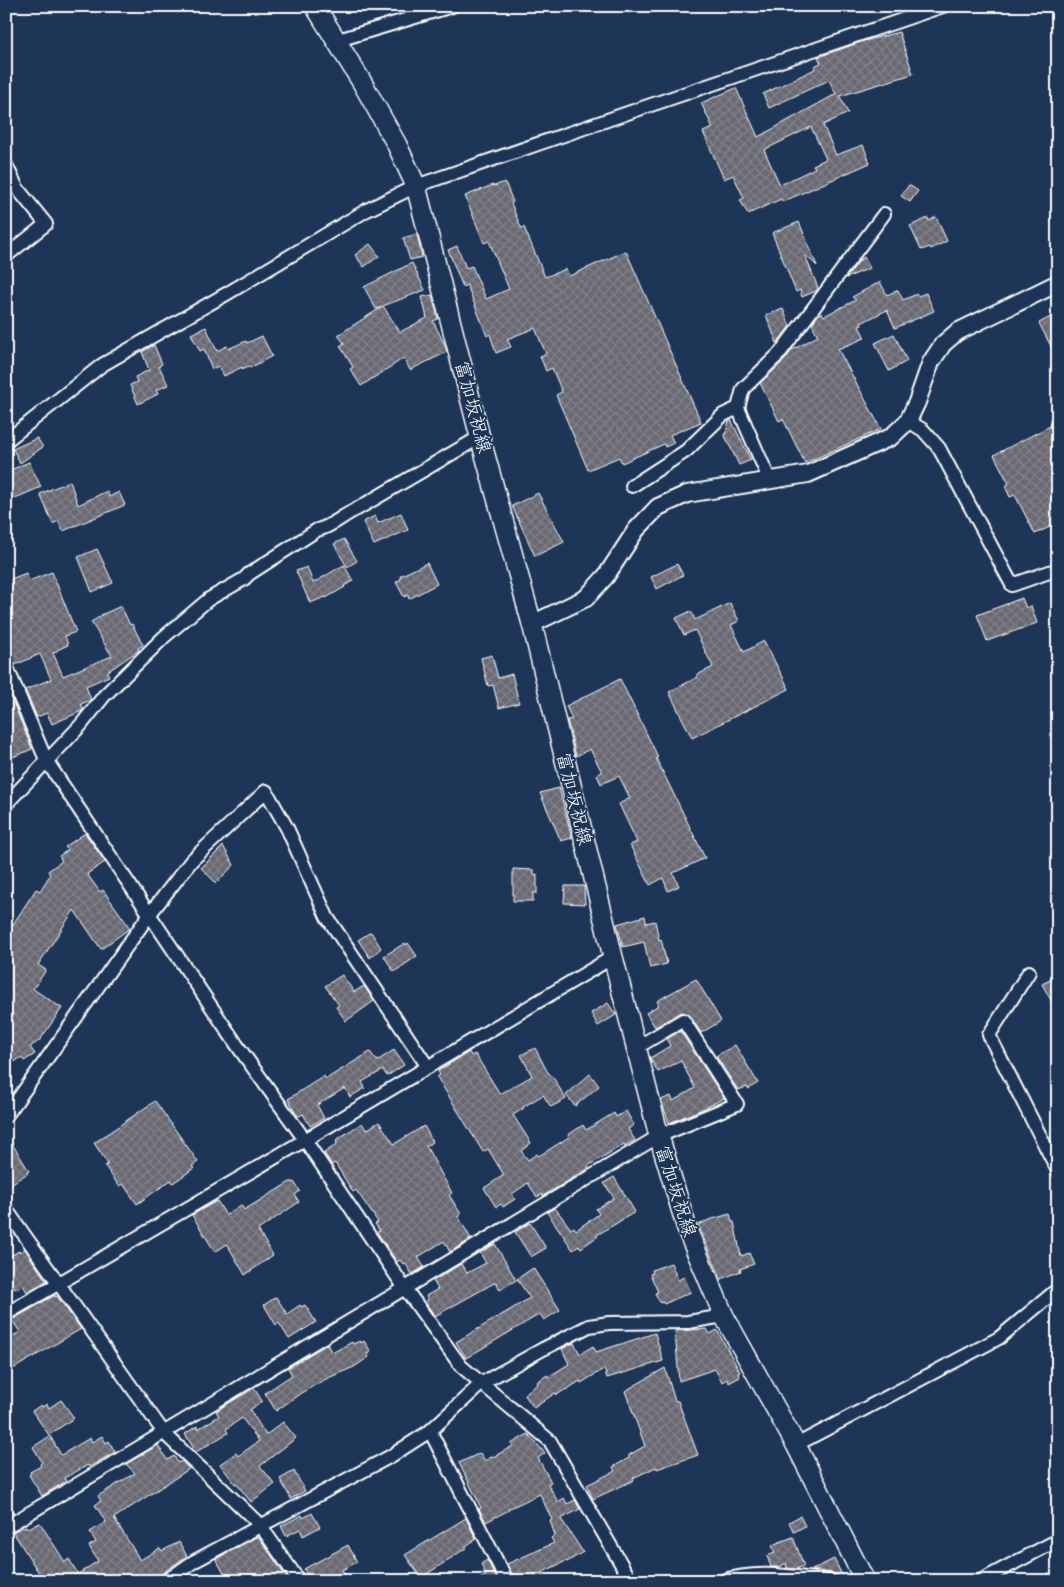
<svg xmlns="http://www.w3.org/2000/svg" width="1064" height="1587" font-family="'Comic Neue','Klee One',sans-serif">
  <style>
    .building { fill: url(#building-cross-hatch); stroke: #fff; fill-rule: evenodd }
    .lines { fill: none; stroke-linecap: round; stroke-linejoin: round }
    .minor-casing { stroke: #fff; stroke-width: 16 }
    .tertiary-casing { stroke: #fff; stroke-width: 20 }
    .secondary-casing { stroke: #fff; stroke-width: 22 }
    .minor { stroke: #1d3557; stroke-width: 12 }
    .tertiary { stroke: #1d3557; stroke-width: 16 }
    .secondary { stroke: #1d3557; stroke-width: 19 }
    .labels { text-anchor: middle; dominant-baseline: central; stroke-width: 4; stroke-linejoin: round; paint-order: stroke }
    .street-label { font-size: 19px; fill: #fff; stroke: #1d3557 }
  </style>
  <defs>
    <pattern id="building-cross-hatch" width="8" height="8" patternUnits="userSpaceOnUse" patternTransform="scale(1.25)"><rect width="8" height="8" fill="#6a6973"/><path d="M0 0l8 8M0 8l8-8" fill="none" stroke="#808088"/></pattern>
  </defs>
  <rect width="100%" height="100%" fill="#1d3557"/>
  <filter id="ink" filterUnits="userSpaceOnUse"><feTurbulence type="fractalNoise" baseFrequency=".02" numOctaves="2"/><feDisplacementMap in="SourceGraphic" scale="10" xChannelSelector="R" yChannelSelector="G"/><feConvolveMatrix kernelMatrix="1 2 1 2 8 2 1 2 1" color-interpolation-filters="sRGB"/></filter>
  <g filter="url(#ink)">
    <!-- building -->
    <g class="building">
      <path d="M899,32L913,74L840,96L848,113L823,125L836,155L863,145L870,163L782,202L781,199L748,214L740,200L744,198L733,175L724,179L703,132L713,128L701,103L736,88L758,137L836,94L829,80L769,108L763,94L815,69L814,66L821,63L818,57L864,41ZM811,127L826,159L813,165L815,168L780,185L764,150Z"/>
      <path d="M505,182L513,202L511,203L521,228L524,227L545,277L566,269L569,276L626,251L701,422L670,435L674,443L665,447L664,444L622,463L619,457L588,470L556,395L562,392L552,368L546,371L540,356L546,354L535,328L507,339L511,347L496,353L490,334L487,336L467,285L463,287L448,250L457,246L466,268L472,266L486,299L509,289L489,241L484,243L465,196L493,185L494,186Z"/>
      <path d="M909,185L918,191L910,202L901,196Z"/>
      <path d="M936,217L947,241L931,249L930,247L921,250L910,226L928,218L929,221Z"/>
      <path d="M799,222L817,266L805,255L818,288L816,291L802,297L800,290L796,292L772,233Z"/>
      <path d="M417,234L422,257L410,260L403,238Z"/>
      <path d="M370,244L379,256L364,267L355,255Z"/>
      <path d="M864,257L870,268L846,278L860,260Z"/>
      <path d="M412,263L425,290L383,306L400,332L427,318L422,297L432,295L438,319L433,321L445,345L447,352L410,370L404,358L361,386L350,369L353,367L340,346L344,343L338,335L382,307L376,309L364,287Z"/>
      <path d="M880,282L887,295L898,290L903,300L917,294L918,296L926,293L934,311L895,328L887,310L861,323L862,325L859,326L865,338L838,349L881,429L805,463L783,419L779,421L760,383L785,360L792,350L818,336L812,324L818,315L822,313L824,316L856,300L852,297Z"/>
      <path d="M783,309L790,326L777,343L766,315Z"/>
      <path d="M1058,313V360L1039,323Z"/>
      <path d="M206,327L217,351L227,346L228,349L246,341L247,343L262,336L272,356L250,368L249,366L242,369V367L224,376L219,366L212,369L204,349L200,351L191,334Z"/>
      <path d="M894,334L907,361L889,371L875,343Z"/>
      <path d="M154,345L162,364L159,366L168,385L156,390L158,394L138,404L130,385L137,382L135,377L149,370L142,352Z"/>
      <path d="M731,420L751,460L739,465L725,436L729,421Z"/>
      <path d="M1050,426L1058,441V523L1035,534L1015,495L1010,497L1005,486L1009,484L994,455Z"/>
      <path d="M37,438L43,447L20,463L13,449Z"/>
      <path d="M29,462L41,487L6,502V472Z"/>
      <path d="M70,481L78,505L107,491L109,497L119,492L125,505L63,531L58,521L53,524L40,494Z"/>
      <path d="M538,493L564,542L535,556L512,506Z"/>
      <path d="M401,513L408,530L374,545L363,522L375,516L378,523Z"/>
      <path d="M344,539L357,561L347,567L334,544Z"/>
      <path d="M97,549L113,583L92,592L78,557Z"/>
      <path d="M427,563L437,584L409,599L408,595L404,597L396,582L401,579L400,576Z"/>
      <path d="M677,564L683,575L657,589L651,577Z"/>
      <path d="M344,565L353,581L344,586L345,587L326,598L325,597L310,603L296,571L307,567L313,583Z"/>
      <path d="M52,572L76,632L65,636L68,645L57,650V651L53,653L63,676L112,656L91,622L101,616V615L121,606L130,625L132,624L143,645L138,648L139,650L107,672L109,676L86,686L91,700L81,704L83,709L82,711L52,724L47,713L37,717L25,690L51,679L40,654L15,665L11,659L6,657V581L26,573L29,581Z"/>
      <path d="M1022,598L1026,608L1031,606L1037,623L987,641L977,615Z"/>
      <path d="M730,603L739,621L731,625L744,652L764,641L789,689L692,738L669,692L698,677L697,675L713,667L695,630L684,635L676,618L691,611L695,620Z"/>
      <path d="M492,655L498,678L512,674L519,703L499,708L493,685L488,686L481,658Z"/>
      <path d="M620,679L658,757L656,758L705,858L673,873L679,886L668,891L663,878L650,885L630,845L637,842L619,804L630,798L619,776L601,784L597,775L602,772L590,749L576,756L569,727L567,720L572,719L566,706Z"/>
      <path d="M11,697L32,749L6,760V699Z"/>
      <path d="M559,788L572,838L561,841L540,793Z"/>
      <path d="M85,833L105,862L87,874L100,892L103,890L130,928L101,949L74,910L38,965L46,970L33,989L62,1008L40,1040L30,1047L35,1054L24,1061L22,1057L6,1067V935L36,889L40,891L50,875L48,871L62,861L59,856L68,850L65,847Z"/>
      <path d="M223,846L234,865L216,883L201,868Z"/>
      <path d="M513,869L534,870V875L537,874V893H533V901H513Z"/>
      <path d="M565,886H584L585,904L564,903Z"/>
      <path d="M645,916L646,923L655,921L659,940L661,939L667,964L650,968L644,942L623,947L617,924Z"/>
      <path d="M371,932L381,948L370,958L358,940Z"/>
      <path d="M405,943L406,945L408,943L417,956L394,972L384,956Z"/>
      <path d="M342,975L354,992L364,986L374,1001L346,1021L336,1007L339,1005L325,986Z"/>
      <path d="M1058,976V1013L1042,984Z"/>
      <path d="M696,979L721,1021L701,1033L690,1015L682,1012L655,1027L646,1013L659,1005L657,1001Z"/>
      <path d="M608,1003L616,1015L598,1026L591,1013Z"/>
      <path d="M680,1031L724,1098L707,1107L669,1123L661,1100L671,1096L673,1101L695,1088L681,1061L658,1072L650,1058L670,1046L667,1039Z"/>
      <path d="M735,1045L758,1083L748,1089L747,1087L738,1090L716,1056Z"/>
      <path d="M535,1048L547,1071L554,1079L566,1099L551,1107L543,1095L523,1107L524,1108L513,1115L531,1143L521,1151L528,1160L537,1154L539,1156L569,1137L568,1135L583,1125L586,1130L614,1113L616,1117L626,1111L634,1125L628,1129L635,1140L625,1146L624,1144L588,1166L589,1168L543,1196L542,1194L537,1197L528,1183L512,1194L515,1199L503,1207L501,1204L496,1207L484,1188L504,1175L488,1149L483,1152L437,1077L440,1075L438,1071L469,1052L471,1056L475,1054L500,1094L532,1076L521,1055Z"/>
      <path d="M394,1050L404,1065L387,1076L383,1070L362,1082L365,1088L350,1097L345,1088L317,1105L324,1118L310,1126L303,1114L299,1116L296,1114L288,1099L324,1076L326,1079L370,1052L377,1061Z"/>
      <path d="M590,1074L599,1086L575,1106L566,1095Z"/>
      <path d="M155,1101L198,1162L192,1166L194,1168L173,1183L171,1180L137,1204L123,1184L119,1186L105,1166L108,1164L94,1143Z"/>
      <path d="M379,1122L394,1144L424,1126L433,1142L426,1146L452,1193L449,1195L461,1214L458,1216L471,1239L450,1252L444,1241L418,1257L424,1267L412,1274L405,1263L403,1264L400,1260L397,1262L377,1232L380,1231L375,1224L378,1222L356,1190L353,1192L335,1163L332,1165L324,1153L336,1145L337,1143L336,1140L362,1123L366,1130Z"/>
      <path d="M6,1134L29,1171L27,1172L28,1173L6,1187Z"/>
      <path d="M614,1177L635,1212L597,1235L598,1236L581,1248L579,1246L573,1250L547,1212L555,1208L571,1229L574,1227L576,1230L599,1214L596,1209L614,1198L604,1183Z"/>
      <path d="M290,1182H294L300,1191L295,1195L299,1202L258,1230L273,1255L245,1275L227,1244L215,1252L192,1215L217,1201L226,1215L241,1205L244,1210Z"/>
      <path d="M730,1214L732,1222H734L741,1256L749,1253L754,1264L740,1269L741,1271L721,1279L698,1225L709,1220Z"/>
      <path d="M530,1223L546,1248L531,1257L515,1232Z"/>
      <path d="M495,1244L516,1280L500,1290L496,1282L435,1316L425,1302L428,1300L426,1296L438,1289L433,1281L461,1264L467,1273L486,1263L480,1253Z"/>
      <path d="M25,1249L46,1281L27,1292L23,1285L17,1289L15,1287L6,1292V1258L19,1251L20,1252Z"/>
      <path d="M671,1263L678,1280L684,1277L691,1292L664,1304L663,1302L660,1303L655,1293L658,1292L650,1274L653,1273L652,1270Z"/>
      <path d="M533,1268L560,1310L544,1320L540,1314L466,1358L456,1342L530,1298L517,1279Z"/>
      <path d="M55,1295V1297L57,1296L81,1329L6,1373V1340L20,1332L12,1320Z"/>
      <path d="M276,1297L287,1314L300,1305L301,1307L305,1305L316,1322L289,1339L279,1323L276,1325L264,1305Z"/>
      <path d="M707,1329L710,1334L717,1330L740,1372L738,1373L740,1377L729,1383L727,1379L722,1382L715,1369L679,1381L675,1331Z"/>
      <path d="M655,1333L663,1361L607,1378L604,1369L581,1383L580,1381L566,1390V1389L557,1395L555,1393L534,1408L524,1394L538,1384L537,1382L547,1375L548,1377L569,1364L562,1349L574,1343L580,1354L593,1346L596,1352Z"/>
      <path d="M360,1341L361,1343L364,1341L371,1352L367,1354L369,1357L354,1367L328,1378L301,1393L276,1411L265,1393L292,1375L288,1368L327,1344L332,1353L352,1342L353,1344Z"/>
      <path d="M665,1368L675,1401H678L698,1455L657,1469L656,1467L633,1478L634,1480L593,1499L587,1485L615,1471L613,1467L629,1458V1455L645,1446L625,1391Z"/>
      <path d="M254,1388L262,1401L250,1410L266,1435L283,1422L296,1438L260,1466L275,1484L251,1502L236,1483L235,1484L220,1464L236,1453L238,1456L259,1441L242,1418L226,1429L228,1433L196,1452L185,1434L197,1426L198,1429L219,1416L216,1411Z"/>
      <path d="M61,1400L74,1418L49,1435L32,1411L41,1405L42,1407L47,1404L49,1408Z"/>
      <path d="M528,1434L545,1453L538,1458L551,1482L548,1484L558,1502L564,1498L567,1504L575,1500L580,1509L561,1519L583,1552L567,1562L566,1561L541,1573L546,1581H515L507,1564L554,1543L551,1538L555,1535L550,1521L552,1520L540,1494L508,1509L509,1510L486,1522L479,1509L481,1508L477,1499L459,1463L480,1453L485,1461L493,1456V1457L513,1446L511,1444Z"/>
      <path d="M50,1436L61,1455L90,1438L92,1442L102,1436L106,1443L109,1441L115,1452L89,1467L88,1465L64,1478L66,1481L42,1496L29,1475L31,1474L30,1472L41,1466L40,1464L42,1462L33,1447Z"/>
      <path d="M158,1445L167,1460L174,1456L178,1463L182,1461L189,1469L114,1518L140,1560L160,1548L162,1551L179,1542L187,1556L161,1574L158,1581H44L13,1532L22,1527L23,1528L26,1526L28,1528L40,1523L65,1562L69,1559L78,1574L98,1561L89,1546L96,1542L90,1532L106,1522L95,1505L101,1501L98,1496L135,1473L126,1464Z"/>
      <path d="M294,1471L305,1491L291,1499L280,1479Z"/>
      <path d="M6,1500L14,1513L6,1517Z"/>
      <path d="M312,1513L320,1527L303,1536L300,1529L286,1536L281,1526L302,1515L303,1518Z"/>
      <path d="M800,1516L805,1526L794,1532L789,1522Z"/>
      <path d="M466,1518L476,1539L466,1546V1548L421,1578L405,1555Z"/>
      <path d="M258,1536L289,1581H228L216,1559Z"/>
      <path d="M793,1537L804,1566L796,1569L787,1568L786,1563L780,1567H771L767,1556L775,1553L772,1545Z"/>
      <path d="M348,1545L357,1562L342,1570L346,1576L337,1581H311L304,1569Z"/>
      <path d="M834,1559L845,1581H839L836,1575L832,1573L812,1570Z"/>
      <path d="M487,1560L498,1581H476L486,1575L481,1564Z"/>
    </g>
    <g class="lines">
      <!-- minor casing -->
      <g class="minor-casing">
        <g id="minor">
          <path d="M335,41L452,6"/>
          <path d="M6,165L17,188L46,224L6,256"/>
          <path d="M908,421L923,430L939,448L1012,585L1058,569"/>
          <path d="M6,441L102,365L228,293L367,210L416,186L645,107L943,6"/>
          <path d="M770,481L738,408L743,389L779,354L884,214"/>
          <path d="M632,486L686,451L723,415L738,408"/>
          <path d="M6,665L46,760L239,1048L305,1140L404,1287L461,1366L550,1441L631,1581"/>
          <path d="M6,804L81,725L104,696L164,637L209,599L244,579L249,574L317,530C332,527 343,515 357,509L480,437"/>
          <path d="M1029,972L989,1035L1058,1171"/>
          <path d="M6,1116L149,915L192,860L266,791L287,828L327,917L428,1067"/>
          <path d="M6,1209L164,1433L260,1525L299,1581"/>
          <path d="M6,1314L305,1140L613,957"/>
          <path d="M430,1431L507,1581"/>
          <path d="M796,1445L999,1338L1058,1289"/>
          <path d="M6,1527L659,1136L737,1104L683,1020L636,1048"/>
          <path d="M166,1581L193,1562L391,1456L430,1431L482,1383L543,1349L589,1326L609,1323L688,1322L724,1316"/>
          <path d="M722,1581C757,1569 795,1577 831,1581"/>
          <path d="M980,1581L1058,1540"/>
        </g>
      </g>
      <!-- tertiary casing -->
      <g class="tertiary-casing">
        <path id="tertiary" d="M532,624L586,598L606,576L636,530L658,507L687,494L808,474L891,437L908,421L917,402L931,362L943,344L957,332L1058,283"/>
      </g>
      <!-- secondary casing -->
      <g class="secondary-casing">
        <path id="secondary" d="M315,6L363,84L397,145L416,186L480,437L532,624L613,957L659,1136L688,1232L724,1316L796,1445L865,1581"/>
      </g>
      <!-- minor -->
      <use href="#minor" class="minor"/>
      <!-- tertiary -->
      <use href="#tertiary" class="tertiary"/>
      <!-- secondary -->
      <use href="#secondary" class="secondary"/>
    </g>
  </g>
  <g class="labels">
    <!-- street labels -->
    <g class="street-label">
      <text transform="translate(473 407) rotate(75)">富加坂祝線</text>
      <text transform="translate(574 799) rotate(76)">富加坂祝線</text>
      <text transform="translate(676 1191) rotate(72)">富加坂祝線</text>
    </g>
  </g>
  <!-- margin -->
  <rect width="1064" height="1587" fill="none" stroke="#1d3557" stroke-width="25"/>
  <rect x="12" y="12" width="1039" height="1562" fill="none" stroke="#fff" stroke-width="2" filter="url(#ink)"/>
</svg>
